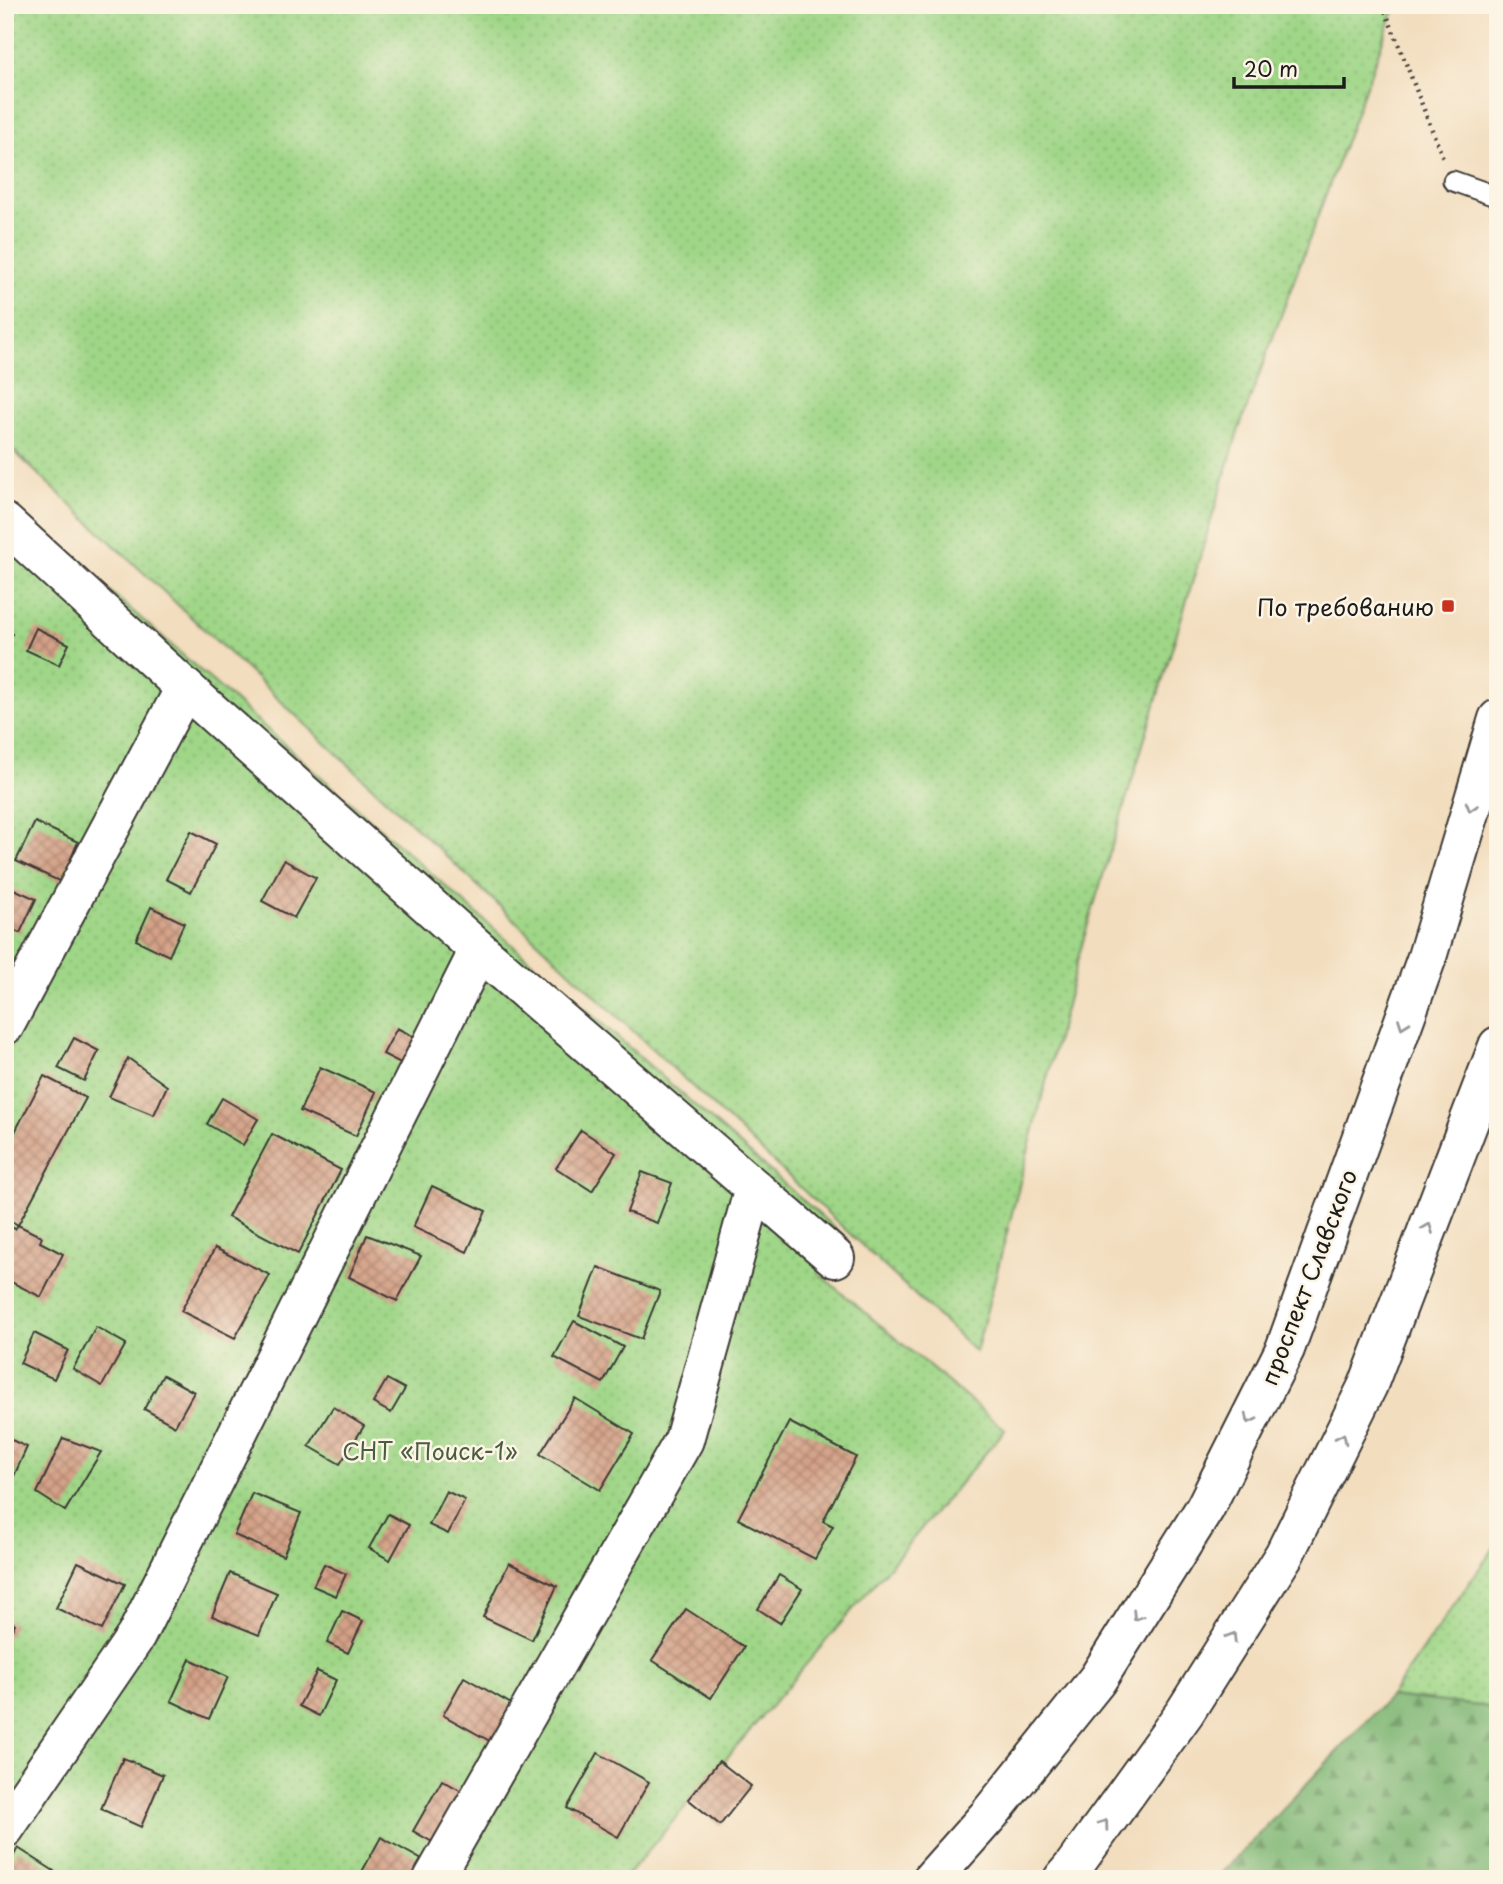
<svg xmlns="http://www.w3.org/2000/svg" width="1503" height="1884" font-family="'Playpen Sans',sans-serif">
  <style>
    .grass { fill: url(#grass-dots); stroke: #5e7952; stroke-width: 2 }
    .forest { fill: url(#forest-firs); stroke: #4e6a48; stroke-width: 2 }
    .building { fill: url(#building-cross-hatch) }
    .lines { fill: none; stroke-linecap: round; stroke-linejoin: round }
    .service-casing { stroke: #3c3934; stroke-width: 23 }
    .minor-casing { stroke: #3c3934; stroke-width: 42 }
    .secondary-casing { stroke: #3c3934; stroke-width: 42 }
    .path { stroke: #3c3934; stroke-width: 4.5; stroke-dasharray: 2 5; stroke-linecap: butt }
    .service { stroke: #fff; stroke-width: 19 }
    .minor { stroke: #fff; stroke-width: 38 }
    .secondary { stroke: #fff; stroke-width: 38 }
    .oneway { stroke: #999 }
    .poi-dot { fill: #c8321e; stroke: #fcf5e5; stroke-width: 2.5 }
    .labels { text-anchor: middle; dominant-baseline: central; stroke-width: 5; stroke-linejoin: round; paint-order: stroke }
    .poi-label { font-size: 23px; fill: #1c1c1c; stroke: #fcf5e5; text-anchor: end }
    .street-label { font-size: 23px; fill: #1c1c1c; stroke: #fcf5e5 }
    .park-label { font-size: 23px; fill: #4a5d41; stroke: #fcf5e5 }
  </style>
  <defs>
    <pattern id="grass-dots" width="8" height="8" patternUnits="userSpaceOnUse" patternTransform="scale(1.75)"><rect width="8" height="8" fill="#9fd687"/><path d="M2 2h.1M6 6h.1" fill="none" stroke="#88b774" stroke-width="1.8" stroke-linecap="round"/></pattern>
    <pattern id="forest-firs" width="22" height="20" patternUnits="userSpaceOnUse" patternTransform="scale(1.75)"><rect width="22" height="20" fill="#7fb774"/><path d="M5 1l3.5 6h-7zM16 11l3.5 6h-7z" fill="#67945e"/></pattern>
    <pattern id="building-cross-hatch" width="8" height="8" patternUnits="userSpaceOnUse" patternTransform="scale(1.75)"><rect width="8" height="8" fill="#d4a187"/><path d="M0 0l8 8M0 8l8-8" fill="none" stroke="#ab826e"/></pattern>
  </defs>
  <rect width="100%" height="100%" fill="#fcf5e5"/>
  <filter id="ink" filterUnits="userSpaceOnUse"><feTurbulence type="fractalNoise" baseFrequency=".0143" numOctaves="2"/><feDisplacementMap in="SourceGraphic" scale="14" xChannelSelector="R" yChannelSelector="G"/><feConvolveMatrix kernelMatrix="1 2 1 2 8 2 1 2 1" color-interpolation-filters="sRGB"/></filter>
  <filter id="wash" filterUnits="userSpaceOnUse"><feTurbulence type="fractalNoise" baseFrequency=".00686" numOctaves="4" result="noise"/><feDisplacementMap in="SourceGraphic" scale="28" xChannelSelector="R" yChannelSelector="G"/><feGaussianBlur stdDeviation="1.57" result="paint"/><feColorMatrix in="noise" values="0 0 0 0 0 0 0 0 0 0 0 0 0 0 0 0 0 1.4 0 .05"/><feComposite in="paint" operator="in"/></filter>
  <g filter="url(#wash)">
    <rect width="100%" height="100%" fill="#f2ddbe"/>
    <!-- grass -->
    <g class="grass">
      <path d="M5,5H1396L1239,429L1080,951L976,1352L5,443Z"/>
      <path d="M5,499L848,1240L835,1258L818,1273L1005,1430L624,1879H19L5,1864Z"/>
      <path d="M1498,1542V1708L1390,1696Z"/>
    </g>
    <!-- forest -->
    <path class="forest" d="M1390,1696L1498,1708V1879H1216Z"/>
    <g id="blocks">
      <!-- building -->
      <g class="building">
        <path d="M36,628L69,644L59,665L26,650Z"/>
        <path d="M5,630L12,634L5,648Z"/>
        <path d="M35,822L78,842L61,882L16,861Z"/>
        <path d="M191,831L216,844L191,892L166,879Z"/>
        <path d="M284,860L316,878L294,918L262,901Z"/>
        <path d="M5,885L36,899L20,933L5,927Z"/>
        <path d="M151,907L184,923L169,956L136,940Z"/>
        <path d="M397,1028L428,1044L414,1070L383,1054Z"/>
        <path d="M74,1038L99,1051L84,1081L58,1068Z"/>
        <path d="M128,1058L167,1086L154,1115L109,1097Z"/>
        <path d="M320,1067L376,1092L356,1136L300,1111Z"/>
        <path d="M44,1076L86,1098L18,1225L5,1217V1151Z"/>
        <path d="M222,1098L258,1119L243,1145L207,1124Z"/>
        <path d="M581,1130L616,1153L592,1191L556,1168Z"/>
        <path d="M272,1134L341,1170L298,1254L228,1217Z"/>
        <path d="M642,1172L672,1183L657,1223L627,1212Z"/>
        <path d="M432,1186L486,1211L467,1252L413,1227Z"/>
        <path d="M5,1224L15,1229L18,1225L42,1237L40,1242L63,1254L41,1297L5,1279Z"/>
        <path d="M367,1235L421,1256L397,1301L349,1277Z"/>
        <path d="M215,1248L270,1275L235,1338L181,1311Z"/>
        <path d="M598,1267L660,1291L641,1339L579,1316Z"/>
        <path d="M574,1321L623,1347L603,1383L554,1357Z"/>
        <path d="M96,1327L126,1344L102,1386L73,1369Z"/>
        <path d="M34,1333L68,1350L54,1379L20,1363Z"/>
        <path d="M163,1375L194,1392L175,1426L144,1409Z"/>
        <path d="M387,1379L405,1389L391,1413L373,1403Z"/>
        <path d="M575,1398L634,1434L600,1490L540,1454Z"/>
        <path d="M333,1407L364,1426L340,1464L309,1446Z"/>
        <path d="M789,1422L856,1457L823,1521L833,1526L815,1559L738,1519Z"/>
        <path d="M5,1437L27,1447L14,1476L5,1472Z"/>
        <path d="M63,1438L101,1452L65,1511L37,1493Z"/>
        <path d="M446,1491L465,1500L448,1534L429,1525Z"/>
        <path d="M252,1493L301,1513L283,1556L234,1535Z"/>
        <path d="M388,1514L409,1525L390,1560L369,1548Z"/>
        <path d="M78,1562L125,1584L102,1630L56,1608Z"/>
        <path d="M509,1563L557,1586L532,1640L483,1617Z"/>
        <path d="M324,1564L346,1574L336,1596L313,1586Z"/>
        <path d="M230,1573L277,1593L259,1635L212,1616Z"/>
        <path d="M779,1575L802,1589L780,1623L758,1609Z"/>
        <path d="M686,1609L744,1647L711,1698L652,1660Z"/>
        <path d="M342,1611L363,1621L348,1653L327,1643Z"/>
        <path d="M5,1619L15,1624L5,1642Z"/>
        <path d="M190,1659L228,1677L209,1719L171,1701Z"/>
        <path d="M317,1671L336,1680L319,1716L299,1706Z"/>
        <path d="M464,1677L518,1708L497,1745L443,1715Z"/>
        <path d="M598,1753L649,1782L618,1837L567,1808Z"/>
        <path d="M123,1758L163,1775L141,1827L101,1809Z"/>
        <path d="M719,1761L751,1786L720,1825L688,1799Z"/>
        <path d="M442,1780L472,1797L443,1848L413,1831Z"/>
        <path d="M381,1837L438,1869L433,1879H358Z"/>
        <path d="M18,1848L54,1871L49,1879H5V1871Z"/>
      </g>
    </g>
  </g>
  <g filter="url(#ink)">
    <use href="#blocks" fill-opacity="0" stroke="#3c3934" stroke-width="2"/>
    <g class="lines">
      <!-- service casing -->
      <g class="service-casing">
        <path id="service" d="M1453,181L1498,197"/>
      </g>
      <!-- minor casing -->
      <g class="minor-casing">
        <g id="minor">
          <path d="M5,523L185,688L479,950"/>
          <path d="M5,1025L185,688"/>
          <path d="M5,1828L136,1636L479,950L835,1258"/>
          <path d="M433,1879L684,1440L754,1188"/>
        </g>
      </g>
      <!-- secondary casing -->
      <g class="secondary-casing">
        <g id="secondary">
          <path d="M932,1879L988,1816L1097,1680L1205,1508L1285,1349L1427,957L1498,719"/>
          <path d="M1063,1879L1073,1867L1185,1712L1284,1555L1368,1385L1498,1046"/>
        </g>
      </g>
      <!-- path -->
      <path class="path" d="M1383,5L1443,158"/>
      <!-- service -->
      <use href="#service" class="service"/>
      <!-- minor -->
      <use href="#minor" class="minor"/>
      <!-- secondary -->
      <use href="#secondary" class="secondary"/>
    </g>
    <!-- one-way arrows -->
    <defs><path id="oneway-chevron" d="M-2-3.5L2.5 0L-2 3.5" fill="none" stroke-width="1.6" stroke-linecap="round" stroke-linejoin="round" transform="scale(1.75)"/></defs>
    <g class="oneway">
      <use href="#oneway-chevron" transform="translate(1471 807) rotate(106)"/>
      <use href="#oneway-chevron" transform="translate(1403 1024) rotate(110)"/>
      <use href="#oneway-chevron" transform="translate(1428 1228) rotate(-69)"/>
      <use href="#oneway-chevron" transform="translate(1250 1419) rotate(117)"/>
      <use href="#oneway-chevron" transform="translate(1342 1438) rotate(-64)"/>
      <use href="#oneway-chevron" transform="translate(1137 1616) rotate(122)"/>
      <use href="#oneway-chevron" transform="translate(1232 1637) rotate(-58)"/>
      <use href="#oneway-chevron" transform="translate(1104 1824) rotate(-54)"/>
    </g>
  </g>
  <!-- markers -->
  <rect class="poi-dot" x="1441" y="599" width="14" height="14" rx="3.5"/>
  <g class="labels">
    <!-- poi labels -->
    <g class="poi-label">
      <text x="1434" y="606">По требованию</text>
    </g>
    <!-- street labels -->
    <g class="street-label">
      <text transform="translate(1308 1277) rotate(-69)">проспект Славского</text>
    </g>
    <!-- park labels -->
    <g class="park-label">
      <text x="430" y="1450">СНТ «Поиск-1»</text>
    </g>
  </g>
  <!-- margin -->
  <rect width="1503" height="1884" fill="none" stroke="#fcf5e5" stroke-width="28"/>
  <!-- scale -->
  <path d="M1234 77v10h110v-10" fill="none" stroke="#1c1c1c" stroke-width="3.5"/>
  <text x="1244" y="77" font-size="21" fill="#1c1c1c" stroke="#fcf5e5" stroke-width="5" paint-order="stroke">20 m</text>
</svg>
